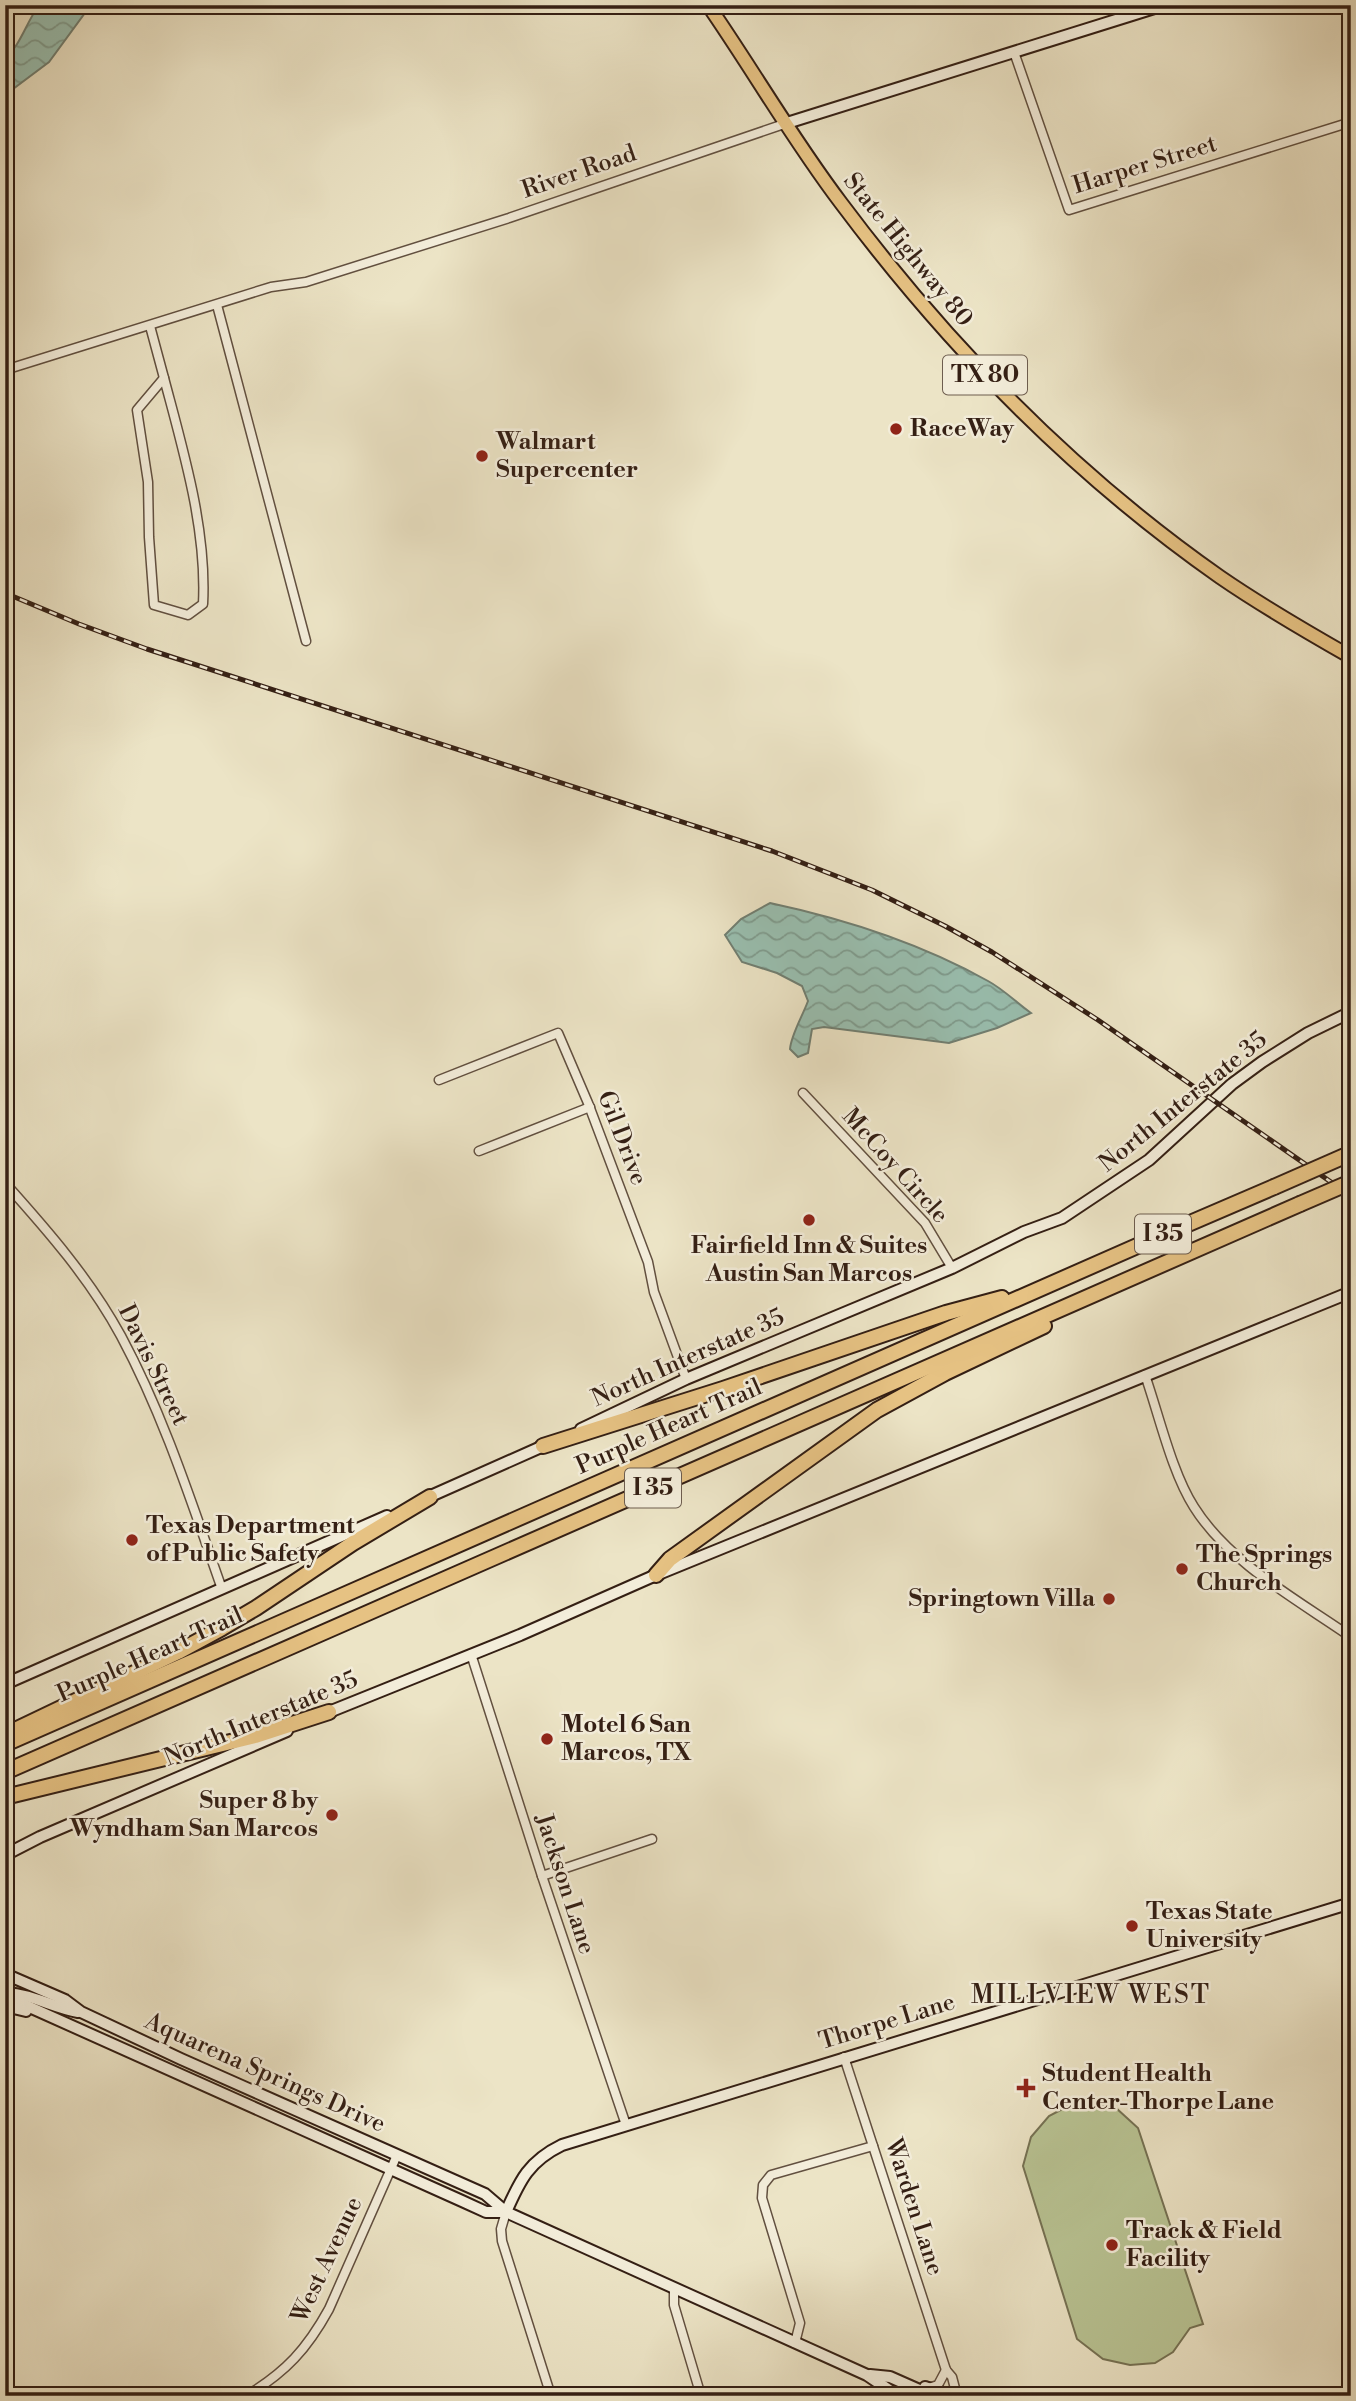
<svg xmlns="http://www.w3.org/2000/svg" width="1356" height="2401" font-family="'Libre Bodoni',serif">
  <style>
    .pitch { fill: #b9c494; stroke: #767254; stroke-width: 2 }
    .water { fill: url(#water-waves); stroke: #717f72; stroke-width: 2 }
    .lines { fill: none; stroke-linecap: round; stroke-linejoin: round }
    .street-casing { stroke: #625040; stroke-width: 11 }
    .secondary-casing { stroke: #341f14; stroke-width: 14 }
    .primary-casing { stroke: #341f14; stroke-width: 16 }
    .highway-casing { stroke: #341f14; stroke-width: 18 }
    .street { stroke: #f3edda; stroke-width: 8 }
    .secondary { stroke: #f3edda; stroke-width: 10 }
    .primary { stroke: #e6c283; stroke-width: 12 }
    .highway { stroke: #e6c283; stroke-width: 14 }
    .rail-casing { stroke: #341f14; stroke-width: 5 }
    .rail { stroke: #f3edda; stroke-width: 2.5; stroke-dasharray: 8; stroke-linecap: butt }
    .highway-bridge-casing { stroke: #341f14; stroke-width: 18; stroke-linecap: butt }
    .highway-bridge { stroke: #e6c283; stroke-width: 14 }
    .poi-dot { fill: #8f2418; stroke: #f3edda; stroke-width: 2.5 }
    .labels { text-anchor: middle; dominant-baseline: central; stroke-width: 5; stroke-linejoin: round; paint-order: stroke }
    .shield { fill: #f3edda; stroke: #6d5d4f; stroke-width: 2 }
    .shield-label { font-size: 23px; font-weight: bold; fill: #341f14 }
    .street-label { font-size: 24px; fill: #341f14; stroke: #f3edda }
    .poi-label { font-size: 24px; font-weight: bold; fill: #341f14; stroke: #f3edda; text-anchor: start }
    .neighbourhood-label { font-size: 26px; letter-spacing: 2px; fill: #341f14; stroke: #f3edda }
  </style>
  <defs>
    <pattern id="water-waves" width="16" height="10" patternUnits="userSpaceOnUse" patternTransform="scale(1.75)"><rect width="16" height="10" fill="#99bfb0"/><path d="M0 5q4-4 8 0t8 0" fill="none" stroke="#7e9b8e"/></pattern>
  </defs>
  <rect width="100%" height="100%" fill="#ece4c6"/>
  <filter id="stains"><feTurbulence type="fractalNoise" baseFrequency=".00286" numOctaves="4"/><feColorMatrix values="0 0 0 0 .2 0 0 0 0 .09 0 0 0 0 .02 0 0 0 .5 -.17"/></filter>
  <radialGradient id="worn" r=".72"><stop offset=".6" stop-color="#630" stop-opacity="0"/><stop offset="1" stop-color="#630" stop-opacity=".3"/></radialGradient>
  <!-- pitch -->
  <path class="pitch" d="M1090,2104L1116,2108L1138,2128L1203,2324L1190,2328L1173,2352L1155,2363L1130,2365L1103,2359L1077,2339L1023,2166L1031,2137L1049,2116L1070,2105Z"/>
  <!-- water -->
  <g class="water">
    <path d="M39,5H93L85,13L49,62L5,95V59C21,44 26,23 39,5Z"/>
    <path d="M770,903C845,919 920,943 988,981C1003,989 1017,1003 1031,1013L997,1028L949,1043L824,1027L812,1029L808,1053L798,1057L790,1049C791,1035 803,1015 808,1001L802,986L777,973L742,962L725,935L741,919Z"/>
  </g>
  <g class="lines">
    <!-- street casing -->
    <g class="street-casing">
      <g id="street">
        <path d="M1014,52L1069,210L1351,122"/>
        <path d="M217,305L306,641"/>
        <path d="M150,326L164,378"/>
        <path d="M5,370L271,287L306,282L509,218L787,123"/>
        <path d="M164,378C183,450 207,529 203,604L188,615L154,605L149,537L148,482L137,410Z"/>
        <path d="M439,1080L558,1033L588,1103L648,1262L654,1292L686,1379"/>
        <path d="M803,1093L925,1223L952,1268"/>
        <path d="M479,1151L590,1107"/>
        <path d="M5,1183C48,1231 90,1279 121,1336C164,1416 192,1504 222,1589"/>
        <path d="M1145,1375C1159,1415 1172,1473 1194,1507C1229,1563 1298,1600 1351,1637"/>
        <path d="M471,1654L542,1876L626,2125"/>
        <path d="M542,1876L652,1839"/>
        <path d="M844,2057L946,2370L952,2377L957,2396"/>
        <path d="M506,2212L501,2229L502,2241L551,2396"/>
        <path d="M674,2288V2305L701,2396"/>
        <path d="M795,2343L800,2323L762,2198L763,2185L771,2175L873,2146"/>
        <path d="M928,2388L938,2385L946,2370"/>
        <path d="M246,2396C286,2372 307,2349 329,2309L397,2155"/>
      </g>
    </g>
    <!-- secondary casing -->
    <g class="secondary-casing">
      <g id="secondary">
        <path d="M787,123L1164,5"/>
        <path d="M581,1429L686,1379L952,1268L1024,1232L1062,1218L1149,1160L1232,1084L1262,1062L1308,1033L1351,1012"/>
        <path d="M424,1499L550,1443"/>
        <path d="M5,1684L387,1516"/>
        <path d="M324,1714L520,1635L656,1575L1351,1292"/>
        <path d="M5,1855L40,1837L287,1731"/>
        <path d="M5,1974L65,2000L81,2012L181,2059L485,2194L506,2212L867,2375L898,2396"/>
        <path d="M6,1993C32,1994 54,2008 78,2012"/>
        <path d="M5,1996L462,2201L486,2212H506"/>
        <path d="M5,2006L26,2011"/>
        <path d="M506,2212C520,2180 529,2161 562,2145L1351,1903"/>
        <path d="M870,2375L890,2377L933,2396"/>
        <path d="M925,2387L952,2396"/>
      </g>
    </g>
    <!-- primary casing -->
    <g class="primary-casing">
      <path id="primary" d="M708,5C753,70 793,140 841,203C948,346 1073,474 1220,577C1262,606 1307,632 1351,657"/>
    </g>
    <!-- highway casing -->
    <g class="highway-casing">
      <g id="highway">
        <path d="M543,1446L723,1389L946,1313L1002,1298"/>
        <path d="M656,1575L670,1559L877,1410L945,1373L1044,1326"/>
        <path d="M17,1729L178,1652L222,1628L256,1608L353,1543L430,1497"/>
        <path d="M5,1744L1160,1236L1274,1187"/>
        <path d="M5,1772L1300,1204"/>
        <path d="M5,1797L255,1736L329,1712"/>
      </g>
    </g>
    <!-- street -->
    <use href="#street" class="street"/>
    <!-- secondary -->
    <use href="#secondary" class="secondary"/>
    <!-- primary -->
    <use href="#primary" class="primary"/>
    <!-- highway -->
    <use href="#highway" class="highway"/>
    <!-- rail casing -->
    <g class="rail-casing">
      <path id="rail" d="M5,593L79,624L147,649L772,851L872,890L945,926L992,952L1098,1020L1351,1196"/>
    </g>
    <!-- rail -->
    <use href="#rail" class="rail"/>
    <!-- highway-bridge casing -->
    <g class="highway-bridge-casing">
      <g id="highway-bridge">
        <path d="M1274,1187L1347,1155"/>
        <path d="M1300,1204L1351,1182"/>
      </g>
    </g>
    <!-- highway-bridge -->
    <use href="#highway-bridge" class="highway-bridge"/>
  </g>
  <!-- markers -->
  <g class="poi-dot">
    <circle cx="896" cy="429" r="7"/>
    <circle cx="482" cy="456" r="7"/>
    <circle cx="809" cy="1220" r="7"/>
    <circle cx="132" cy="1540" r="7"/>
    <circle cx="1182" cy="1569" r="7"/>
    <circle cx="1109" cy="1599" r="7"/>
    <circle cx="547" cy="1739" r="7"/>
    <circle cx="332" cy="1815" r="7"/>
    <circle cx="1132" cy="1926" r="7"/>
    <path d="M1022.5 2077.5h7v7h7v7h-7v7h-7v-7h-7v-7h7z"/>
    <circle cx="1112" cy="2245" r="7"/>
  </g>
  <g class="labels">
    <!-- shield labels -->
    <g class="shield">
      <rect x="943" y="355.5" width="84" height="39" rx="5"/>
      <rect x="1135" y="1214.5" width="56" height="39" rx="5"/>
      <rect x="625" y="1468.5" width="56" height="39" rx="5"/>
    </g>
    <g class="shield-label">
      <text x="985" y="375">TX 80</text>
      <text x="1163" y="1234">I 35</text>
      <text x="653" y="1488">I 35</text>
    </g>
    <!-- street labels -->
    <g class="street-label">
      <text transform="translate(1145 165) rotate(-17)">Harper Street</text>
      <text transform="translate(579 172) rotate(-19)">River Road</text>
      <text transform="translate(908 250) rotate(51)">State Highway 80</text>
      <text transform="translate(1183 1102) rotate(-39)">North Interstate 35</text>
      <text transform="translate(622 1138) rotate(69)">Gil Drive</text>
      <text transform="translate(895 1166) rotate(48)">McCoy Circle</text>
      <text transform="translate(688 1358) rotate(-24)">North Interstate 35</text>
      <text transform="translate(153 1365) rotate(64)">Davis Street</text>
      <text transform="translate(669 1427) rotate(-24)">Purple Heart Trail</text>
      <text transform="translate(150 1655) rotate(-24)">Purple Heart Trail</text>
      <text transform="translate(261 1719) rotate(-23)">North Interstate 35</text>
      <text transform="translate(565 1884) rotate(72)">Jackson Lane</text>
      <text transform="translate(887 2022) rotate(-17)">Thorpe Lane</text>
      <text transform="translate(265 2073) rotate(24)">Aquarena Springs Drive</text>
      <text transform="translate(914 2207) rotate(72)">Warden Lane</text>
      <text transform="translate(327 2260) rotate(-65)">West Avenue</text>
    </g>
    <!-- poi labels -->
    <g class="poi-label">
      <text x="910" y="429">RaceWay</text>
      <text x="496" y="442">Walmart<tspan x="496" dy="28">Supercenter</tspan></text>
      <text x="809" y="1246" text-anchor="middle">Fairfield Inn &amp; Suites<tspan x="809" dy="28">Austin San Marcos</tspan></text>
      <text x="146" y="1526">Texas Department<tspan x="146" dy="28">of Public Safety</tspan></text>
      <text x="1196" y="1555">The Springs<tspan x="1196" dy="28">Church</tspan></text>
      <text x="1095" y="1599" text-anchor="end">Springtown Villa</text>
      <text x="561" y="1725">Motel 6 San<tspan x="561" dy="28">Marcos, TX</tspan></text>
      <text x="318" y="1801" text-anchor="end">Super 8 by<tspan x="318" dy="28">Wyndham San Marcos</tspan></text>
      <text x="1146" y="1912">Texas State<tspan x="1146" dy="28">University</tspan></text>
      <text x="1042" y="2074">Student Health<tspan x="1042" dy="28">Center-Thorpe Lane</tspan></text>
      <text x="1126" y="2231">Track &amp; Field<tspan x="1126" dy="28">Facility</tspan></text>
    </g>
    <!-- neighbourhood labels -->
    <g class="neighbourhood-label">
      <text x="1091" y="1995">MILLVIEW WEST</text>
    </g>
  </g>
  <!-- margin -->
  <rect width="1356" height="2401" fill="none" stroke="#ece4c6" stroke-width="28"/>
  <rect x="7" y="7" width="1342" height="2387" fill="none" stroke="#341f14" stroke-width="3.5"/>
  <rect x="14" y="14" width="1328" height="2373" fill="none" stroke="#341f14" stroke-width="2"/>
  <rect width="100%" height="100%" filter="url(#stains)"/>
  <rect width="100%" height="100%" fill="url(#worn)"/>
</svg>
